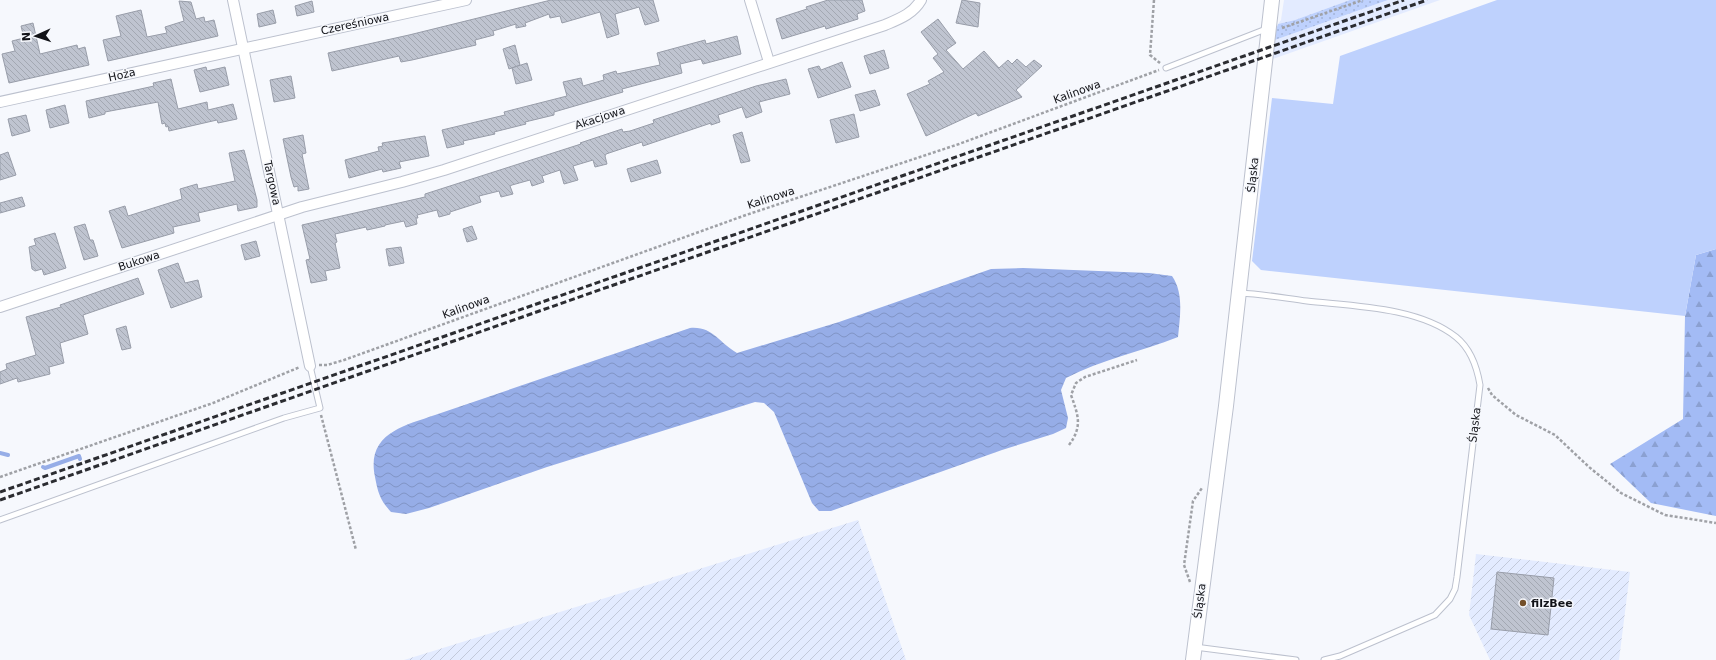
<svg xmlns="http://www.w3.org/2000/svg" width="1716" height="660" font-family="'DejaVu Sans',sans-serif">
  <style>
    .built { fill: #e3ebff }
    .industrial { fill: url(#industrial-furrows) }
    .grass { fill: url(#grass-dots) }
    .forest { fill: url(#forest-firs) }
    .garden { fill: #bed1fd }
    .water { fill: url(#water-waves) }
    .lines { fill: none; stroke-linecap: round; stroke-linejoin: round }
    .stream { stroke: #96ade7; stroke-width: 4 }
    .building { fill: url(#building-back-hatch); stroke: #989da9 }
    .lane-casing { stroke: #bcc1ce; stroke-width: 7 }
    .street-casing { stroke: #bcc1ce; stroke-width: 12 }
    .secondary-casing { stroke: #bcc1ce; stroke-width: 16 }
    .path { stroke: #9fa1a6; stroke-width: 2.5; stroke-dasharray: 3 2; stroke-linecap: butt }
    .lane { stroke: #fff; stroke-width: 5 }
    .street { stroke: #fff; stroke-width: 10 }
    .secondary { stroke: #fff; stroke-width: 14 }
    .rail { stroke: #2b2c31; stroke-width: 3; stroke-dasharray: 6 3; stroke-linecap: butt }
    .poi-dot { fill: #74502a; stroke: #f6f8fd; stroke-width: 1.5 }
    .labels { text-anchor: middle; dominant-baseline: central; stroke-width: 3; stroke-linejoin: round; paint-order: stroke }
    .street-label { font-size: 11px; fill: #121318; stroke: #f6f8fd }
    .poi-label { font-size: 11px; font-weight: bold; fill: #121318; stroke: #f6f8fd; text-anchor: start }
  </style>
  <defs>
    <pattern id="industrial-furrows" width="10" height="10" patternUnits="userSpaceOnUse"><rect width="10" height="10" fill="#e3ebff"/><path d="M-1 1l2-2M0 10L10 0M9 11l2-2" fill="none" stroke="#c2c9da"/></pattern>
    <pattern id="grass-dots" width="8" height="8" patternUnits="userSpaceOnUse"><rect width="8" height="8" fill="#bed1fd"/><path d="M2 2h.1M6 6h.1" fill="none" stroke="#a2b3d8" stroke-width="1.8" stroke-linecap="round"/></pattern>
    <pattern id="forest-firs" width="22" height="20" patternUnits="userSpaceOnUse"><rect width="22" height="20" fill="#a3bbf5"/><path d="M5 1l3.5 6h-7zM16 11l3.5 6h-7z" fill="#8ba0d1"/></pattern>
    <pattern id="water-waves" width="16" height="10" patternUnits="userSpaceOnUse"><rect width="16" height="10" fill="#96ade7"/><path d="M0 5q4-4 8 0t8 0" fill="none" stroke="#8094c5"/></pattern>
    <pattern id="building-back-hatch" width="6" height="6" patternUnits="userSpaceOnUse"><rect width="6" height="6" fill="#bfc4d0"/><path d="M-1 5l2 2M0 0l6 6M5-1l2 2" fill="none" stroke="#a3a8b2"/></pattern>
  </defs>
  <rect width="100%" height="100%" fill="#f6f8fd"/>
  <!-- built -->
  <g class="built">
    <path d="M1284,0H1350L1295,20L1278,24L1281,20Z"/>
    <path d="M1388,0H1440L1270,60L1272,41Z"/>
  </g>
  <!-- industrial -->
  <g class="industrial">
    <path d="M858,520L906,660H404Z"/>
    <path d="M1476,554L1630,572L1619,660H1490L1469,615Z"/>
  </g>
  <!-- grass -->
  <path class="grass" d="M1350,0H1388L1272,41L1278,24L1295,20Z"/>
  <!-- forest -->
  <path class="forest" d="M1716,249V516L1651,503L1610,464L1683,419L1685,316L1696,255Z"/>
  <!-- garden -->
  <path class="garden" d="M1497,0H1716V249L1696,255L1685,316L1261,270L1252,261L1272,98L1333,104L1340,56Z"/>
  <!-- water -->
  <path class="water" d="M1023,268L1149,273L1172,276C1184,293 1180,317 1178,337C1141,352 1102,359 1066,378L1061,390L1068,418L1066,428L1053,434L1002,450L831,511H819L812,503L774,412L764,403L755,402L547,467L429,508L406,514L391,512C380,500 378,493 375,477C366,434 403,426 435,415L690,328C713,326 719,343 737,353L839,322L991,269Z"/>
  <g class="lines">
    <!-- stream -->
    <g class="stream">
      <path d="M0,453L8,455"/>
      <path d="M43,467L45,468L79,456L80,459"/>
    </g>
  </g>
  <!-- building -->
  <g class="building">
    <path d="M551,0H653L659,21L645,25L639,7L615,14L619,34L607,38L600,12L562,23L560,16L550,18L549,14L525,23L526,26L516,28V24L493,31L494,35L475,40L476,45L412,60L401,62L399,56L332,71L328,53L409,35Z"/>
    <path d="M828,0H862L865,11L857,14L858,19L826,29L825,26L782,39L776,19L807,9L806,7Z"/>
    <path d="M962,0L980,3L978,27L956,23Z"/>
    <path d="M179,1L191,2L196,19L204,17L205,22L214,20L218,36L108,61L103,40L121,36L116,16L141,10L147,37L167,33L165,27L184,21Z"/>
    <path d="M312,1L314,12L297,16L295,6Z"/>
    <path d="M273,10L276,23L259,27L257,14Z"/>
    <path d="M938,19L956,43L946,50L963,69L984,51L999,68L1008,60L1012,64L1017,59L1026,67L1034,60L1042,66L1016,90L1022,97L978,116L976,113L926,136L907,94L930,84L928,81L944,72L933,58L938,54L921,32Z"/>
    <path d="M33,23L40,54L77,45L78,49L85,47L89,65L9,83L2,54L15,51L12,41L24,38L21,26Z"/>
    <path d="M737,36L741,54L703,64L701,59L680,64L682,73L622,89L623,92L554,112V115L525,122L526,124L494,132L495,134L463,141L464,144L447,148L442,130L505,115L504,112L567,96L563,82L581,78L583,86L604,80L603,75L616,71L617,74L660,65L657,53L705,40L706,44Z"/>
    <path d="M515,45L520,65L509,69L503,49Z"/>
    <path d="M884,50L889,68L870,74L864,56Z"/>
    <path d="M842,62L851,87L818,98L808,69L819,66L821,70Z"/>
    <path d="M527,63L532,80L516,84L512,68Z"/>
    <path d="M206,67L207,71L225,67L229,85L200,92L194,70Z"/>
    <path d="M291,76L295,98L274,102L270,80Z"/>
    <path d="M171,79L178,109L207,102L208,110L233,104L237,119L218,123L217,120L169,131L168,126L166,127L165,123L162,124L158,102L105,112V114L89,118L86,101L154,86L153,83Z"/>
    <path d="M786,79L790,94L759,102L762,112L746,118L742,107L718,115L720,122L711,125V123L643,146L642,142L606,154L605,156L607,164L595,167L593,160L573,166L578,180L564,184L560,170L542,176L544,182L532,186L530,180L512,185L510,186L513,194L501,197L499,191L479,196L481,202L450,212V214L439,217L437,210L417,215L418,218H416L417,224L406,227L404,221L385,225V226L367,230L366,227L335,234L337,242L335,243L340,268L325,271L327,280L311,283L306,260L310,259L302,225L425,197V194L581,144L580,143L622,129L623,132L630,131L654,123L653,120L756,86Z"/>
    <path d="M875,90L880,105L860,111L855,95Z"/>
    <path d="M65,105L69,123L50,128L46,110Z"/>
    <path d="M854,114L859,137L836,143L830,120Z"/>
    <path d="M26,115L30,131L12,136L8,119Z"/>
    <path d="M742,132L750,161L741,163L733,135Z"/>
    <path d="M303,135L306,153L302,154L309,189L298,191V186L294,187L291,177L283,139Z"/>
    <path d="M425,136L429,156L399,162L401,168L383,172L382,169L349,178L345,160L379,151L378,147L383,146L382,143Z"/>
    <path d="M244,150L257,200V207L238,211L237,204L198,213L200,221L173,227L174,233L122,248L109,211L125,206L128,216L182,199L180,189L197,184L198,189L235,181L229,153Z"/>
    <path d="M8,152L16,175L0,180V155Z"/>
    <path d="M657,160L661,173L631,182L627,169Z"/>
    <path d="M22,197L25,206L0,213V203Z"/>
    <path d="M85,224L90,240H93L98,256L84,260L74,227Z"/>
    <path d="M472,226L477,239L467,242L463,229Z"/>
    <path d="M55,233L66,268L44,275L42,269L35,271L32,269L29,247L36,245L34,239Z"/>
    <path d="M256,241L260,256L245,260L241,245Z"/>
    <path d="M401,247L404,263L389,266L386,249Z"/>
    <path d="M178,263L185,283L198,280L202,297L171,308L158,270Z"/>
    <path d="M138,278L144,294L83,315L88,334L60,343L64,363L49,367L50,374L18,382L17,378L0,384V372L7,369L6,364L36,355L26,317L61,307L60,305Z"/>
    <path d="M126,326L131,348L122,350L116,329Z"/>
    <path d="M1497,572L1554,578L1548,635L1491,629Z"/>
  </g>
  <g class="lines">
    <!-- lane casing -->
    <g class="lane-casing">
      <g id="lane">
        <path d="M1166,68L1266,29"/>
        <path d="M1240,293C1262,294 1284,298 1307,301C1352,306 1419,307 1456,337C1471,349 1477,367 1480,385L1457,577L1455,589L1450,599L1435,615L1340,656L1324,660"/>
        <path d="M0,520L284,418L320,408L310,366"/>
        <path d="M1195,647L1296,660"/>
      </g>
    </g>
    <!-- street casing -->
    <g class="street-casing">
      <g id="street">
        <path d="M233,0L310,366"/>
        <path d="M750,0L769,62"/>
        <path d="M0,102L466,0"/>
        <path d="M0,307L302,207L402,182L444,170L885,25C899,19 913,14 921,0"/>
      </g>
    </g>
    <!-- secondary casing -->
    <g class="secondary-casing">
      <path id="secondary" d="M1193,660L1226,406L1272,0"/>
    </g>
    <!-- path -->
    <g class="path">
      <path d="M1154,0L1150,55L1160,63"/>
      <path d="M1282,28L1363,0"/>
      <path d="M319,365H327L344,360L746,215L959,144L1159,70"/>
      <path d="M1488,388L1492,395L1516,415L1555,435L1589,467L1621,493L1665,515L1716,523"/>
      <path d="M321,415L356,550"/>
      <path d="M1069,445C1083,426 1078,415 1071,395L1076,383L1085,377L1137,360"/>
      <path d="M0,477L213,403L300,367"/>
      <path d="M1190,582L1184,565L1193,501L1202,488"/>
    </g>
    <!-- lane -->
    <use href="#lane" class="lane"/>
    <!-- street -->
    <use href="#street" class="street"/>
    <!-- secondary -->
    <use href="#secondary" class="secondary"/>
    <!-- rail -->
    <g class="rail">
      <path d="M0,492L1404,0"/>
      <path d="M0,500L1427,0"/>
    </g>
  </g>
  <!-- markers -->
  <circle class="poi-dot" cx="1523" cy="603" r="4"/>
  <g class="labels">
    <!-- street labels -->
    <g class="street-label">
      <text transform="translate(355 24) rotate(-12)">Czereśniowa</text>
      <text transform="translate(122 75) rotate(-13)">Hoża</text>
      <text transform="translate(1077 92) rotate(-20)">Kalinowa</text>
      <text transform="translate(600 118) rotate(-18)">Akacjowa</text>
      <text transform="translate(1253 175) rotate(-84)">Śląska</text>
      <text transform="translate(272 183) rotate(78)">Targowa</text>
      <text transform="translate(771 198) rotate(-18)">Kalinowa</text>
      <text transform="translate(139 261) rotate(-18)">Bukowa</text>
      <text transform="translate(466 307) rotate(-20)">Kalinowa</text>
      <text transform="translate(1475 425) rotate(-83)">Śląska</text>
      <text transform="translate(1200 601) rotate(-83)">Śląska</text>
    </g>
    <!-- poi labels -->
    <g class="poi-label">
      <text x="1531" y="603">filzBee</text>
    </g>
  </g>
  <!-- north arrow -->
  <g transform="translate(36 36) rotate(267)" stroke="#f6f8fd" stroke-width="3" paint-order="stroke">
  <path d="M0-3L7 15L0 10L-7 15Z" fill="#121318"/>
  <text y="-6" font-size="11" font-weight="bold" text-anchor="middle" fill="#121318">N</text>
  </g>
</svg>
